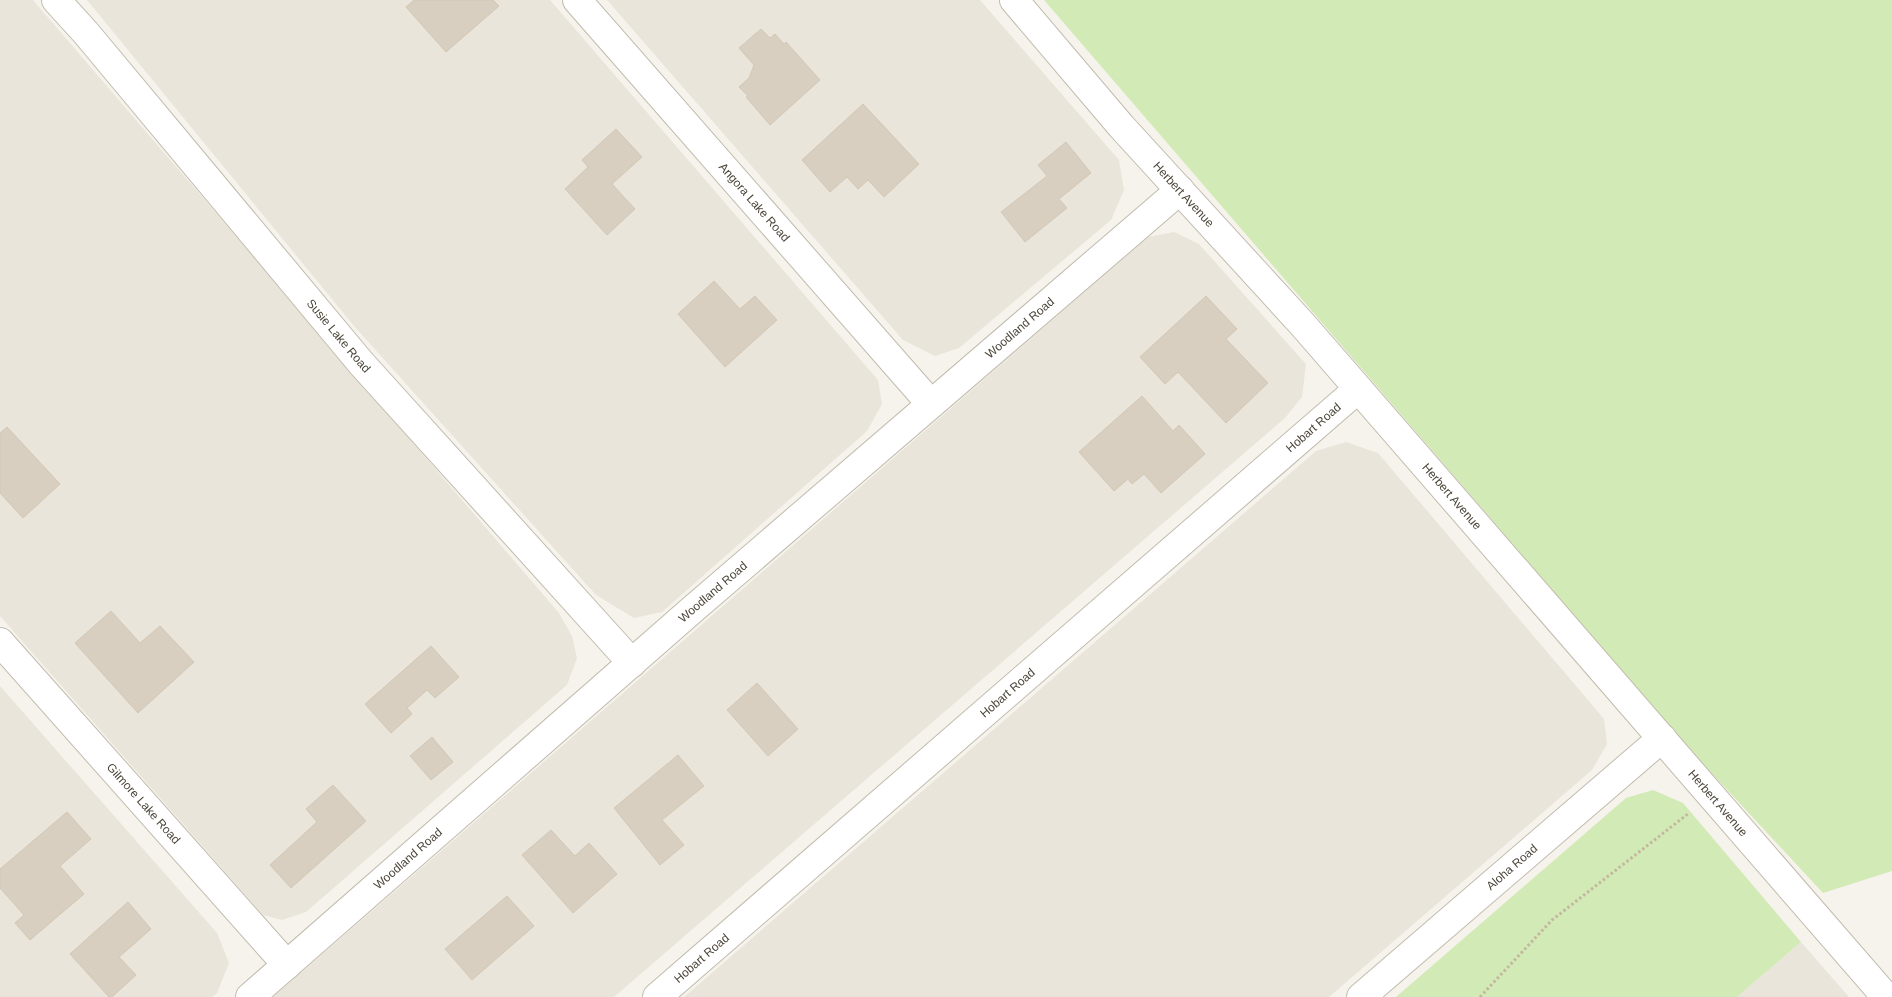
<svg xmlns="http://www.w3.org/2000/svg" width="1892" height="997" font-family="Arial,sans-serif">
  <style>
    .residential { fill: #eae5da }
    .green { fill: #d2eab5 }
    .building { fill: #d8cfc1; stroke: #d3c7b4 }
    .lines { fill: none; stroke-linecap: round; stroke-linejoin: round }
    .minor-casing { stroke: #c2bbae; stroke-width: 30 }
    .path { stroke: #c4b79f; stroke-width: 3; stroke-dasharray: 2.5 2.5; stroke-linecap: butt }
    .minor { stroke: #fff; stroke-width: 28 }
    .labels { text-anchor: middle; dominant-baseline: central; stroke-width: 4.5; stroke-linejoin: round; paint-order: stroke }
    .street-label { font-size: 12px; fill: #4b4439; stroke: #fff }
  </style>
  <rect width="100%" height="100%" fill="#f6f3ec"/>
  <!-- residential -->
  <g class="residential">
    <path d="M0,0H33L559,613L572,636L577,658L567,685L306,912L282,920L263,915L0,616Z"/>
    <path d="M87,0H550L878,380L882,404L867,431L662,612L634,618L596,595L354,326Z"/>
    <path d="M607,0H980L1119,160L1124,190L1111,220L959,348L935,356L903,340Z"/>
    <path d="M1174,232L1199,244L1306,364L1302,397L1285,418L614,997H273L1148,237Z"/>
    <path d="M1346,442L1378,453L1604,719L1607,744L1592,770L1329,997H684L1316,451Z"/>
    <path d="M0,686L217,933L229,963L217,993L212,997H0Z"/>
    <path d="M1801,942L1849,997H1737Z"/>
  </g>
  <!-- green -->
  <g class="green">
    <path d="M1044,0H1892V871L1823,893L1691,751Z"/>
    <path d="M1653,790L1683,803L1801,942L1737,997H1396L1626,798Z"/>
  </g>
  <!-- building -->
  <g class="building">
    <path d="M414,0H493L499,6L446,52L406,7Z"/>
    <path d="M761,29L770,38L775,34L784,44L786,42L820,80L770,125L746,97L748,96L739,87L749,78L754,65L739,48Z"/>
    <path d="M863,104L919,164L884,197L868,180L858,189L847,177L830,192L802,160Z"/>
    <path d="M616,129L642,157L612,184L635,209L607,235L565,189L588,167L582,160Z"/>
    <path d="M1066,142L1091,173L1059,199L1067,208L1025,242L1001,212L1047,176L1038,165Z"/>
    <path d="M714,281L740,309L755,296L777,320L725,367L678,314Z"/>
    <path d="M1206,296L1237,329L1226,339L1268,383L1226,423L1178,372L1165,384L1140,357Z"/>
    <path d="M1142,396L1173,431L1179,425L1205,454L1161,493L1144,474L1132,484L1128,479L1114,491L1079,452Z"/>
    <path d="M7,427L60,484L23,518L0,493V433Z"/>
    <path d="M111,611L140,643L160,626L194,662L138,713L75,643Z"/>
    <path d="M431,646L459,677L435,698L427,690L407,708L412,714L391,733L365,704Z"/>
    <path d="M757,683L798,729L768,756L727,710Z"/>
    <path d="M432,737L453,762L431,780L410,756Z"/>
    <path d="M678,755L704,786L662,820L684,845L660,865L614,808Z"/>
    <path d="M333,785L366,821L291,888L270,865L317,822L306,809Z"/>
    <path d="M67,812L91,839L60,866L84,894L30,940L15,923L24,915L0,888V869Z"/>
    <path d="M551,830L575,856L589,843L617,874L573,913L522,855Z"/>
    <path d="M507,896L534,926L472,980L445,949Z"/>
    <path d="M128,902L151,929L119,957L136,975L112,997H109L70,954Z"/>
  </g>
  <g class="lines">
    <!-- minor casing -->
    <g class="minor-casing">
      <g id="minor">
        <path id="s1" d="M56,0L86,33L361,363L632,663"/>
        <path id="s2" d="M577,0L931,404"/>
        <path id="s3" d="M1014,0L1121,126L1303,325L1886,997"/>
        <path id="s4" d="M0,642L287,965"/>
        <path id="s5" d="M250,997L693,609L1180,190"/>
        <path id="s6" d="M657,997L1358,389"/>
        <path id="s7" d="M1361,997L1662,738"/>
      </g>
    </g>
    <!-- path -->
    <path class="path" d="M1480,997L1552,920L1689,813"/>
    <!-- minor -->
    <use href="#minor" class="minor"/>
  </g>
  <g class="labels">
    <!-- street labels -->
    <g class="street-label">
      <text stroke="none"><textPath href="#s3" startOffset="258">Herbert Avenue</textPath></text>
      <text stroke="none"><textPath href="#s2" startOffset="269">Angora Lake Road</textPath></text>
      <text stroke="none"><textPath href="#s5" startOffset="1020">Woodland Road</textPath></text>
      <text stroke="none"><textPath href="#s1" startOffset="439">Susie Lake Road</textPath></text>
      <text stroke="none"><textPath href="#s6" startOffset="869">Hobart Road</textPath></text>
      <text stroke="none"><textPath href="#s3" startOffset="662">Herbert Avenue</textPath></text>
      <text stroke="none"><textPath href="#s5" startOffset="615">Woodland Road</textPath></text>
      <text stroke="none"><textPath href="#s6" startOffset="464">Hobart Road</textPath></text>
      <text stroke="none"><textPath href="#s3" startOffset="1068">Herbert Avenue</textPath></text>
      <text stroke="none"><textPath href="#s4" startOffset="216">Gilmore Lake Road</textPath></text>
      <text stroke="none"><textPath href="#s5" startOffset="210">Woodland Road</textPath></text>
      <text stroke="none"><textPath href="#s7" startOffset="199">Aloha Road</textPath></text>
      <text stroke="none"><textPath href="#s6" startOffset="59">Hobart Road</textPath></text>
    </g>
  </g>
</svg>
